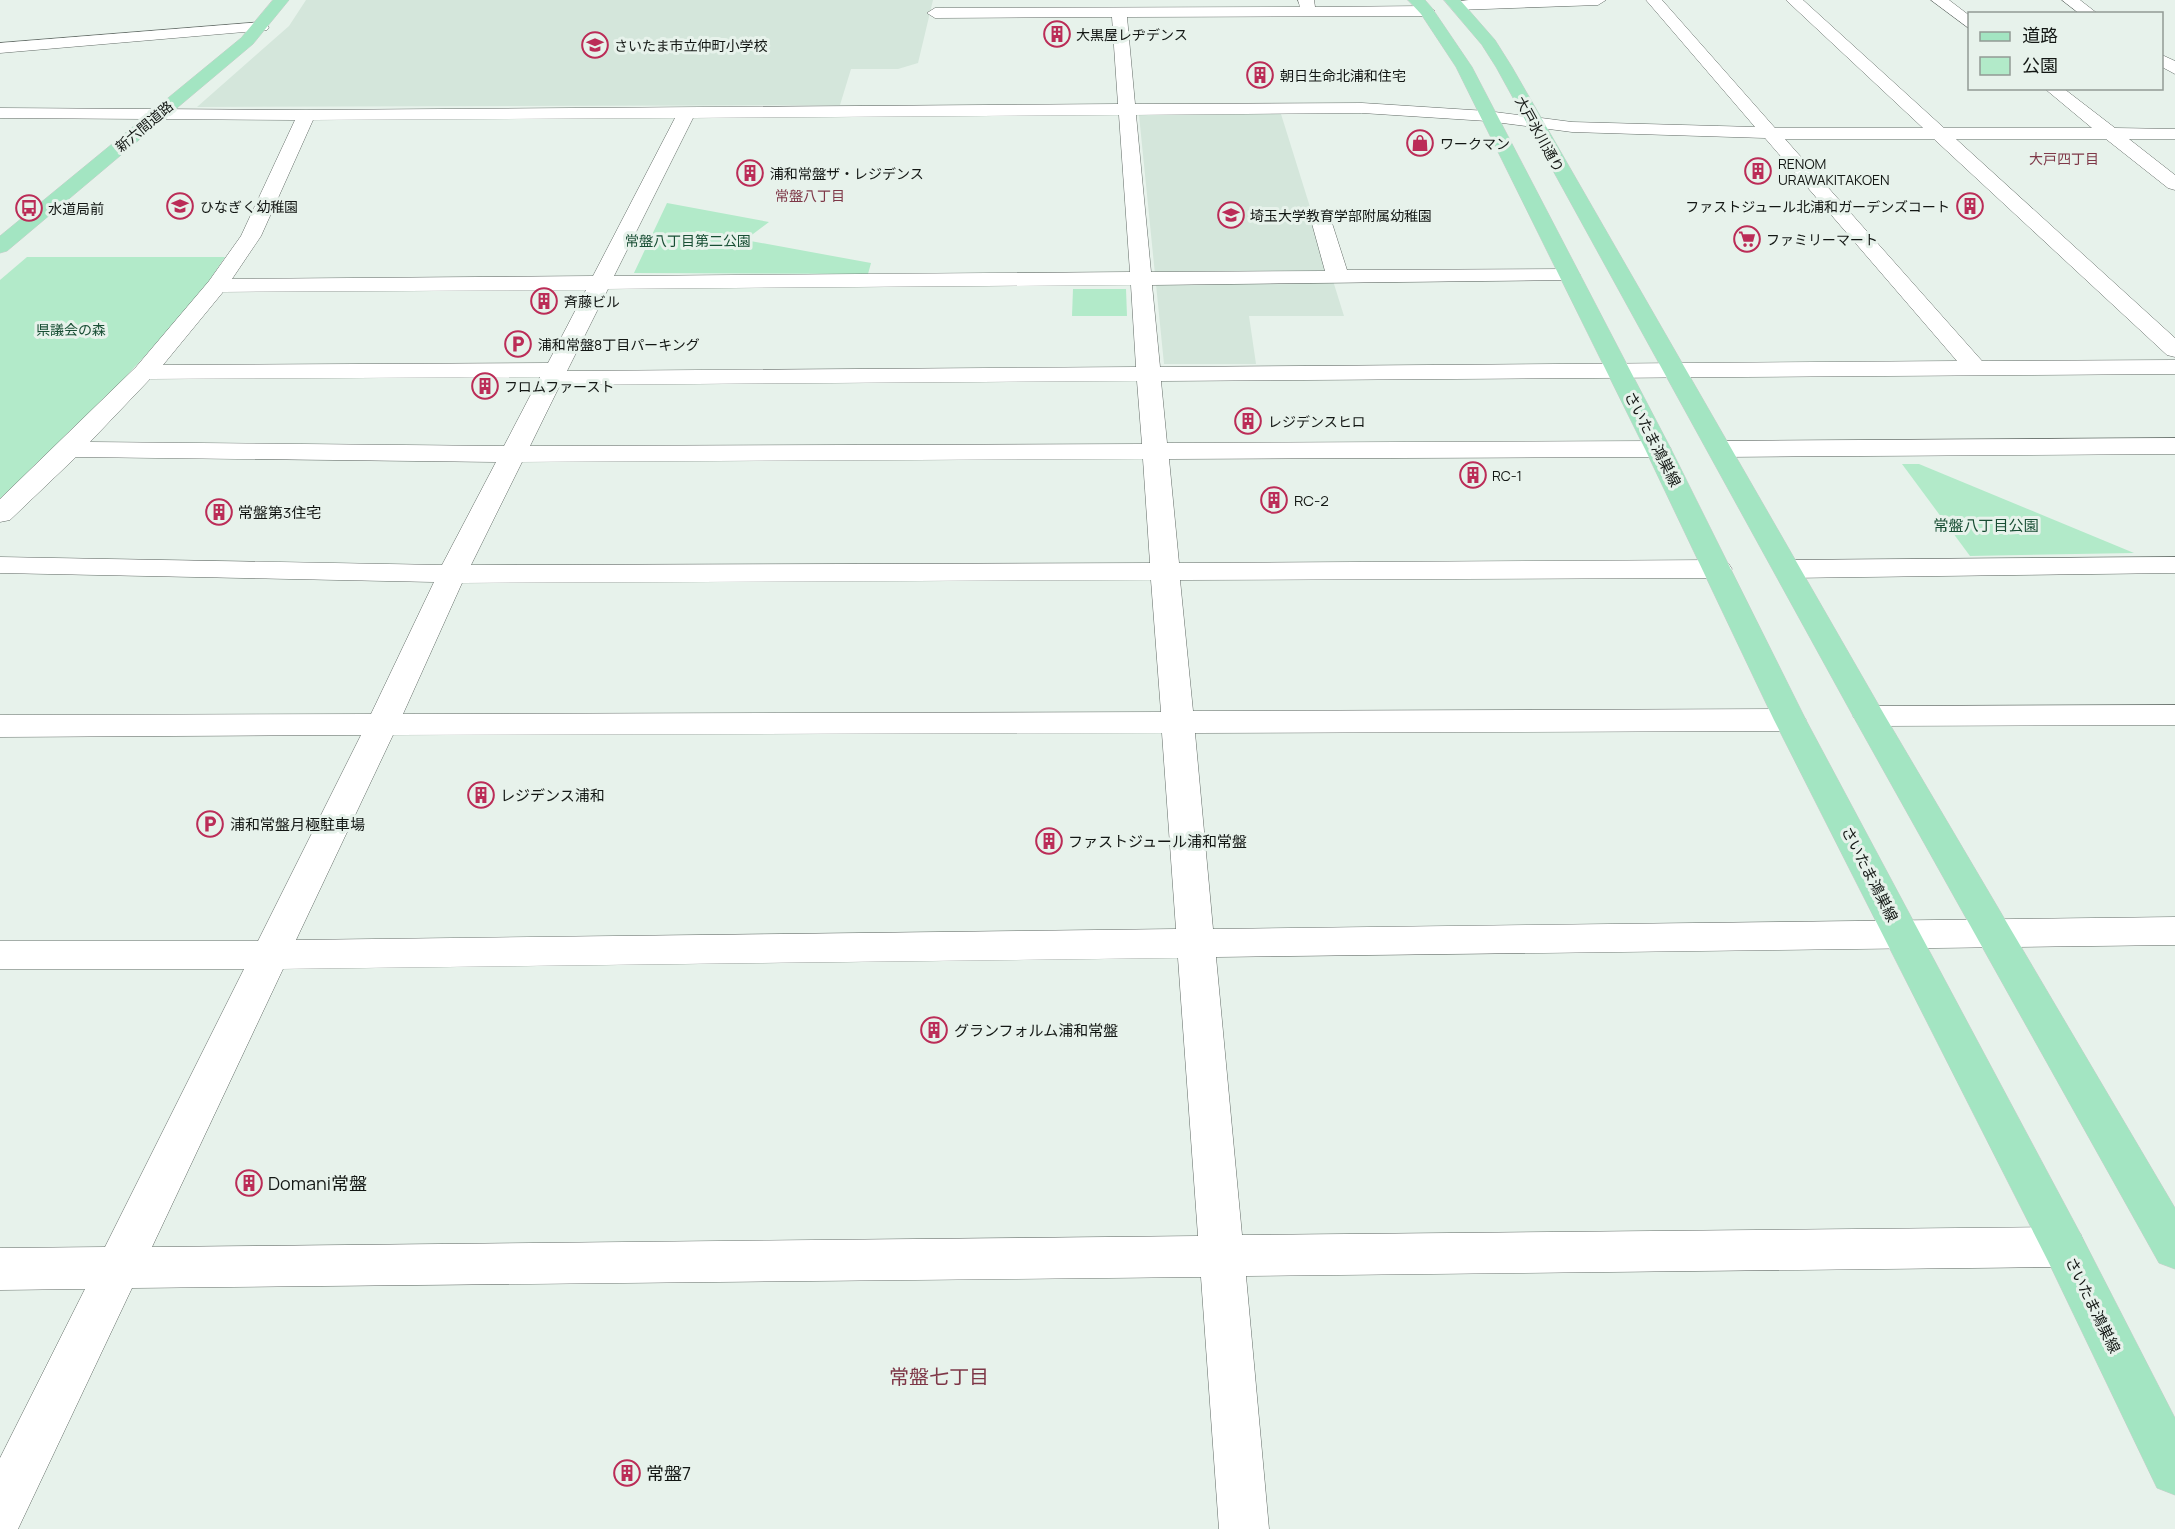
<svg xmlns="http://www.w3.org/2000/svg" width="2175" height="1529" font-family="Manrope,'Noto Sans JP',sans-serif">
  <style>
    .built { fill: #d4e6db }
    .green { fill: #b2eac9 }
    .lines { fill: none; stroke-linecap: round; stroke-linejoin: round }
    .minor-casing { stroke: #626b66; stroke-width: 1 }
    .major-casing { stroke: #cbcccb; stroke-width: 1 }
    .minor { fill: #fff; fill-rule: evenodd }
    .major { fill: #a3e5c2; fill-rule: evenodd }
    .labels { text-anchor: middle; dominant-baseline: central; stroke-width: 6; stroke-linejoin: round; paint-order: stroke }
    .far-poi-label { font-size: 14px; fill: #131714; stroke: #e7f2eb; text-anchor: start }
    .far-street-label { font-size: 14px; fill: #131714; stroke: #e7f2eb }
    .far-neighbourhood-label { font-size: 14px; fill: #7e3747; stroke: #e7f2eb }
    .far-park-label { font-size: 14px; fill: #184e34; stroke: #e7f2eb }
    .street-label { font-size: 15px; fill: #131714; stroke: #e7f2eb }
    .poi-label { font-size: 15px; fill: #131714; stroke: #e7f2eb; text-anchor: start }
    .park-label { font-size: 15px; fill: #184e34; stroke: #e7f2eb }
    .near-poi-label { font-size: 18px; fill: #131714; stroke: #e7f2eb; text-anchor: start }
    .near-neighbourhood-label { font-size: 20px; fill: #7e3747; stroke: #e7f2eb }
  </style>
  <rect width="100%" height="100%" fill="#e7f2eb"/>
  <!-- built -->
  <g class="built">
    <path d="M306,0H933L918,63L898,69H851L840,105L197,107L289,26Z"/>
    <path d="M1281,114L1344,316H1249L1256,364H1164L1139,115Z"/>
  </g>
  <!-- green -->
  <g class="green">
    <path d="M667,203L769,222L745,240L871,263L868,274L634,273Z"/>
    <path d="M27,257H225L194,303L51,457L0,502V280Z"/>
    <path d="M1073,289H1126L1127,316H1072Z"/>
    <path d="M1902,464H1919L2134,553L1970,556Z"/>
  </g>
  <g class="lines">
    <!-- minor casing -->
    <g class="minor-casing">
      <g id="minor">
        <path d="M1298,0H1314L1315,7L1427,6L1435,11L1427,16L1127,17L1135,104L1362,103L1487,111L1572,122L1755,127L1646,0H1662L1775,128H1923L1786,0H1803L1944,128H2092L2044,88H2063L2115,128L2175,129V139H2129L2175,175V190L2168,188L2106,139H1956L2175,338V357L2167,355L1934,139H1785L1982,361L2175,360V374L1161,381L1167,443L1658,441L1667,444L1671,449L1667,454L1658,457L1169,459L1179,563L1718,560L1728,563L1732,569L1728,575L1718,578L1180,580L1193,711L1790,709L1801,713L1806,720L1801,727L1790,731L1195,733L1213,929L2175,917V945L1216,957L1242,1235L2064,1227L2080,1233L2086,1247L2080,1261L2064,1267L1246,1276L1269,1529H1219L1201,1277L132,1288L18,1529H0V1458L85,1289L0,1290V1248L105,1247L244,969H0V941H258L361,735L0,737V715L371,714L434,582L0,573V557L442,565L496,462L76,457L10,520L0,522V499L136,367L209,281L241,236L295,120L0,118V108L306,110L1118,104L1112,17L935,18L927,13L935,8L1300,7ZM1362,113L1487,121L1572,132L1765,138L1957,361L1160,367L1152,285L1577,280L1580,275L1577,270L1569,269L1347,270L1331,220L1328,216H1314L1311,220L1325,271L1151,272L1136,115ZM1119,115L1130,272L614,276L693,118ZM675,118L593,276L232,279L261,236L313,120ZM1131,285L1136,367L567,371L608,289ZM586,290L548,363L163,365L223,292ZM540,377L504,446L90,442L150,379ZM1137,381L1142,444L530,446L560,385ZM1143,459L1150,563L471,565L522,462ZM1151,580L1161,712L403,714L462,583ZM1162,733L1176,929L296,940L393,735ZM1178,958L1198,1236L152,1247L283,969Z"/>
        <path d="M1469,0H1606L1598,5L1457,10L1449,5L1452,2Z"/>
        <path d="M1931,0H1949L1970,16V29Z"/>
        <path d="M2062,0H2080L2098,14H2080Z"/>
        <path d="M261,22L269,27L267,30L0,53V43Z"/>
        <path d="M2162,55L2175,61V74L2162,67Z"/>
        <path d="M2175,438V454L1720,457L1711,454L1707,449L1711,444L1720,441Z"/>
        <path d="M2175,557V573L1788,578L1778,575L1774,569L1778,563L1788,560Z"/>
        <path d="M2175,705V725L1869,726L1858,723L1853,716L1858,709L1869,706Z"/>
      </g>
    </g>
    <!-- major casing -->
    <g class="major-casing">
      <g id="major">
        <path d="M273,0H289L253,44L7,251L0,253V236L241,38Z"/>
        <path d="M1408,0H1425L1432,8L1472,67L1671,449L1806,720L2080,1233L2175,1418V1495L2157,1488L2048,1261L1774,720L1645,449L1456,67L1421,14Z"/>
        <path d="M1444,0H1460L1495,40L1512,67L1885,716L2175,1208V1269L2159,1263L1853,716L1496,67L1482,45Z"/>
      </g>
    </g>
    <!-- minor -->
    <use href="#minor" class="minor"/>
    <!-- major -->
    <use href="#major" class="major"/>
  </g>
  <!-- icons -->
  <defs>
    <g id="building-ring" transform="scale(1.35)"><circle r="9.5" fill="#e7f2eb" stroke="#bb2c57" stroke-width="1.5"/><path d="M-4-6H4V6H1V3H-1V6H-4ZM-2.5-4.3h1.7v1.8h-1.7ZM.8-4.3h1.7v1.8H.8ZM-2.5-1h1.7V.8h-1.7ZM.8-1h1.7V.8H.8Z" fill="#bb2c57"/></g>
    <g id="school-ring" transform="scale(1.35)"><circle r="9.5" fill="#e7f2eb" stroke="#bb2c57" stroke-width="1.5"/><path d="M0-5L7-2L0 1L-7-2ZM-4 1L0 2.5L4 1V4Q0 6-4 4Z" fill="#bb2c57"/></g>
    <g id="shop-ring" transform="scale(1.35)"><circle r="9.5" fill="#e7f2eb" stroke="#bb2c57" stroke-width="1.5"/><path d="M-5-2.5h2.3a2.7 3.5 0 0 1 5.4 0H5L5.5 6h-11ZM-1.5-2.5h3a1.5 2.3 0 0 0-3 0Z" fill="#bb2c57"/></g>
    <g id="bus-ring" transform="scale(1.35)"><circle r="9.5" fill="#e7f2eb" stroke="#bb2c57" stroke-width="1.5"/><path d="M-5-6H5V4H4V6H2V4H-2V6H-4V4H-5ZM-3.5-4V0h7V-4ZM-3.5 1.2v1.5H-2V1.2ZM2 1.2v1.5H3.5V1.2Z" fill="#bb2c57"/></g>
    <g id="supermarket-ring" transform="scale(1.35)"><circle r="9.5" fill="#e7f2eb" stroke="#bb2c57" stroke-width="1.5"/><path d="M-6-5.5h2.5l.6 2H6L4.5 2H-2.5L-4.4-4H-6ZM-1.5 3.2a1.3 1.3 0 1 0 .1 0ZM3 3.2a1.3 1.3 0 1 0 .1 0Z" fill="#bb2c57"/></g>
    <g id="parking-ring" transform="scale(1.35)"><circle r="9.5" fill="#e7f2eb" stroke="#bb2c57" stroke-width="1.5"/><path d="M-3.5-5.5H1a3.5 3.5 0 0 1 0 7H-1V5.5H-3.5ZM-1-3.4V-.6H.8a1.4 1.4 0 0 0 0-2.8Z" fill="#bb2c57"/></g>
  </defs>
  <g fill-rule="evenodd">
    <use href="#building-ring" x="1057" y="34"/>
    <use href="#school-ring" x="595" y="45"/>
    <use href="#building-ring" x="1260" y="75"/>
    <use href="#shop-ring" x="1420" y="143"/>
    <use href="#building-ring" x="1758" y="171"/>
    <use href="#building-ring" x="750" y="173"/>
    <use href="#school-ring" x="180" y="206"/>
    <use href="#building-ring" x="1970" y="206"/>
    <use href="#bus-ring" x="29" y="208"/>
    <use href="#school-ring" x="1231" y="215"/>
    <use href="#supermarket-ring" x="1747" y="239"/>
    <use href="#building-ring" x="544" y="301"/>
    <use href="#parking-ring" x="518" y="344"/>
    <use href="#building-ring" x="485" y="386"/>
    <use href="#building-ring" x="1248" y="421"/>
    <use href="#building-ring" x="1473" y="475"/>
    <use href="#building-ring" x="1274" y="500"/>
    <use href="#building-ring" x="219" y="512"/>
    <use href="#building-ring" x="481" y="795"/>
    <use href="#parking-ring" x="210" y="824"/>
    <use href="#building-ring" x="1049" y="841"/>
    <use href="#building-ring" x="934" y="1030"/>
    <use href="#building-ring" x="249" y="1183"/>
    <use href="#building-ring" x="627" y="1473"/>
  </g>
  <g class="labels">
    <!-- far-poi labels -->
    <g class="far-poi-label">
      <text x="1076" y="34">大黒屋レヂデンス</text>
      <text x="614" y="45">さいたま市立仲町小学校</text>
      <text x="1280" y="75">朝日生命北浦和住宅</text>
      <text x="1440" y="143">ワークマン</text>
      <text x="1778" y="163">RENOM<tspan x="1778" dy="16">URAWAKITAKOEN</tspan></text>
      <text x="770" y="173">浦和常盤ザ・レジデンス</text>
      <text x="200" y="206">ひなぎく幼稚園</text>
      <text x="1950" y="206" text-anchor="end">ファストジュール北浦和ガーデンズコート</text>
      <text x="48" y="208">水道局前</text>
      <text x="1250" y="215">埼玉大学教育学部附属幼稚園</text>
      <text x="1766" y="239">ファミリーマート</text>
      <text x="564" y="301">斉藤ビル</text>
      <text x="538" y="344">浦和常盤8丁目パーキング</text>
      <text x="504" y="386">フロムファースト</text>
      <text x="1268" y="421">レジデンスヒロ</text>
      <text x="1492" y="475">RC-1</text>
    </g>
    <!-- far-street labels -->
    <g class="far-street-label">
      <text transform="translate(144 126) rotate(-40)">新六間道路</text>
      <text transform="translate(1540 134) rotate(61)">大戸氷川通り</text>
    </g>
    <!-- far-neighbourhood labels -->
    <g class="far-neighbourhood-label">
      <text x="2064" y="158">大戸四丁目</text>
      <text x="810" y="195">常盤八丁目</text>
    </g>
    <!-- far-park labels -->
    <g class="far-park-label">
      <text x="688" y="240">常盤八丁目第二公園</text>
      <text x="71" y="329">県議会の森</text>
    </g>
    <!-- street labels -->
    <g class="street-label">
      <text transform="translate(1653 439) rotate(63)">さいたま鴻巣線</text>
      <text transform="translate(1870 874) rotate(63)">さいたま鴻巣線</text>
      <text transform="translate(2093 1305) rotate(64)">さいたま鴻巣線</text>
    </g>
    <!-- poi labels -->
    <g class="poi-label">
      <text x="1294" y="500">RC-2</text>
      <text x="238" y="512">常盤第3住宅</text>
      <text x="500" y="795">レジデンス浦和</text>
      <text x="230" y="824">浦和常盤月極駐車場</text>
      <text x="1068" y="841">ファストジュール浦和常盤</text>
      <text x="954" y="1030">グランフォルム浦和常盤</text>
    </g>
    <!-- park labels -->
    <g class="park-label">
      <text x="1986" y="525">常盤八丁目公園</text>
    </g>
    <!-- near-poi labels -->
    <g class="near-poi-label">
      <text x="268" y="1183">Domani常盤</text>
      <text x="646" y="1473">常盤7</text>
    </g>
    <!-- near-neighbourhood labels -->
    <g class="near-neighbourhood-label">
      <text x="939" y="1376">常盤七丁目</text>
    </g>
  </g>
  <!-- legend -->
  <rect x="1968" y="12" width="195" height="78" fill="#e7f2eb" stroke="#929a95" stroke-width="1.5"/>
  <rect x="1980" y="32" width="30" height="9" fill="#a3e5c2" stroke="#929a95" stroke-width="1.5"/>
  <text x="2022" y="42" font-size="18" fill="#131714">道路</text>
  <rect x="1980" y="57" width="30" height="18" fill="#b2eac9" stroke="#929a95" stroke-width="1.5"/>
  <text x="2022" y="72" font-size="18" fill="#131714">公園</text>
</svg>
